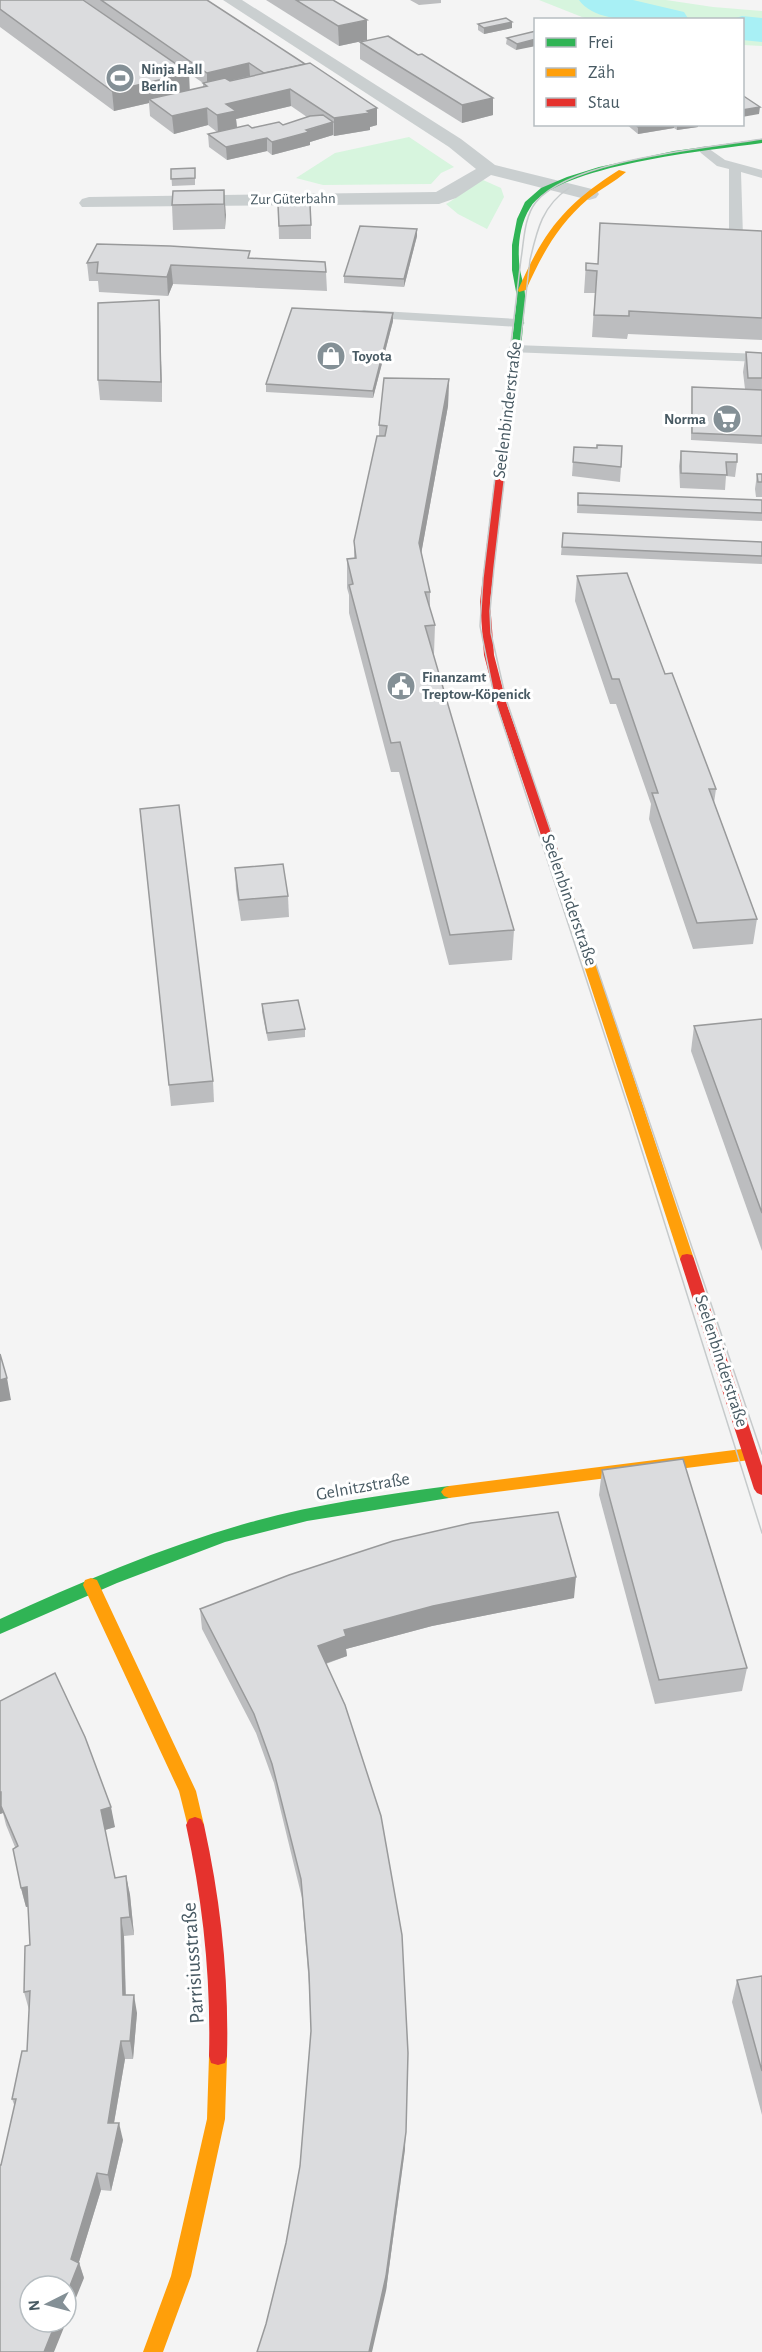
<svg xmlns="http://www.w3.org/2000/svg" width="762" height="2352" font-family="'Alegreya Sans',sans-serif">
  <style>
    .green { fill: #d7f5de }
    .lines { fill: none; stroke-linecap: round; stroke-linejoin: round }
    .river { fill: #a8f0f5; fill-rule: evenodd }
    .lane { fill: #cacfd0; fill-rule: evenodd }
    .street { fill: #cacfd0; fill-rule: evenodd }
    .fast { fill: #30b455; fill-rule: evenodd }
    .slow { fill: #ff9f0a; fill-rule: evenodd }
    .jam { fill: #e5322d; fill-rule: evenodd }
    .tram { stroke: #c6cacb; stroke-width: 1.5 }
    .wall { fill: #bcbdbf; fill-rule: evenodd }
    .shaded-wall { fill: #999a9b }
    .building { fill: #dbdcde; stroke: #999a9b; stroke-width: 1.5 }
    .labels { text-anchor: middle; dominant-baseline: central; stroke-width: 6; stroke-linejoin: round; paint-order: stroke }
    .far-poi-label { font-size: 15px; font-weight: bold; fill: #485a63; stroke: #fff; text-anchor: start }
    .far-street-label { font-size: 15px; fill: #485a63; stroke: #fff }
    .street-label { font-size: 18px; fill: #485a63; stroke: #fff }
    .near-street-label { font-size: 21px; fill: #485a63; stroke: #fff }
  </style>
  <rect width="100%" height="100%" fill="#f4f4f4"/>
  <!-- green -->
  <g class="green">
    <path d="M539,0H666L713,7L762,11V46L743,45L742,20L587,19Z"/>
    <path d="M409,137L454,167L441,173L431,184L323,185L296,178L335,153Z"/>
    <path d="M483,180L501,188L504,197L487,229L458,214L446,204C460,197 470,184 483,180Z"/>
  </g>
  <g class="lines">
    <!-- river -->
    <g class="river">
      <path d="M579,0H633L684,12L689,20C659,20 598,27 579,0Z"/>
      <path d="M742,16L762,18V42L742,40V20H730Z"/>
    </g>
    <!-- lane -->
    <g class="lane">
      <path d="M705,146L725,160L762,170V178L741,172L743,237L741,240L736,241L729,237V169L717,166L701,153L699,150L701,147Z"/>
      <path d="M364,310L518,319L525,323L518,327L359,317L357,314L359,311Z"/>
      <path d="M515,345L762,354V362L510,352L508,349L510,346Z"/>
    </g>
    <!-- street -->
    <path class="street" d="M223,0H242L461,139L495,165L596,190L599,194L596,198L589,200L491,175L456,198L439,204L82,207L79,203L82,199L89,197L436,192L476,169L449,147Z"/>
    <!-- fast -->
    <g class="fast">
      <path d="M762,139V143C712,150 556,165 530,208C519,225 517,250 520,270C522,280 526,290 525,301C522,351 514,400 508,450L500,452L517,297L512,270V245L517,219L525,202L541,188L567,177L599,167L674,151Z"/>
      <path d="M449,1486L454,1488L457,1492L454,1496L449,1498L307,1521L225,1542L117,1583L0,1634V1619C81,1582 165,1546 251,1522C316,1504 383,1495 449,1486Z"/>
    </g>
    <!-- slow -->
    <g class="slow">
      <path d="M619,170L626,172C615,182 600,189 588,199C558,225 542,254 526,290L519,292L518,290C544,231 564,205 619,170Z"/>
      <path d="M552,846L558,850L694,1259L692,1263H682L680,1259L546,850Z"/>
      <path d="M750,1448L755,1450L758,1454L755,1458L750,1460L449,1498L444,1496L441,1492L444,1488L449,1486Z"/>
      <path d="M91,1578L97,1580L196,1791L204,1825L201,1831L195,1833L189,1831L179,1791L83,1585L85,1580Z"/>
      <path d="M218,2047L225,2049L227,2056L225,2119L191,2276L163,2352H143L171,2276L207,2119L209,2056L211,2049Z"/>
    </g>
    <!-- jam -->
    <g class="jam">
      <path d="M503,447L508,450L490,602L494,655L507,705L558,850L552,854L546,850L497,705L484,655L480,602L498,450Z"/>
      <path d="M687,1254L692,1255L694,1259L762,1466V1495L757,1493L754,1489L680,1259L682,1255Z"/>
      <path d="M195,1817L201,1819L204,1825C221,1902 229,1978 227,2056L225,2063L218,2065L211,2063L209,2056C211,1978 203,1902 186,1825L189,1819Z"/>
    </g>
    <!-- tram -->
    <g class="tram">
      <path d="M762,139C708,148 570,160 536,202C524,217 524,241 521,259L483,578L480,626L495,700L630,1113L762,1533"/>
      <path d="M569,188C542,206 537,230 530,260L494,568L490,611L491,633L506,699L762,1454"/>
    </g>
  </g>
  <!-- wall -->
  <g class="wall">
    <path d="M0,0L190,90L203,87V83L84,0H207L377,125L370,127V130L334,136L333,135L310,142V145L272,155L267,151L227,160L209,147L208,134L217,132L208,125L174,134L150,116L149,103L114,111L0,27ZM250,76H251L230,80ZM291,106L307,117L283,125L252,128L237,127L236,119Z"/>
    <path d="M266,0H333L367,40L339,46Z"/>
    <path d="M410,0H442H441V3L419,5Z"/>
    <path d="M512,22V28L484,34L478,30V24Z"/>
    <path d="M536,31L516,50L506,44L507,38Z"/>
    <path d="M360,42L418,55L493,98V115L462,123L360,59Z"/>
    <path d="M626,124H698V127L677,130L674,128L638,134Z"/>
    <path d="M195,168V185L172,186L171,169Z"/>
    <path d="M224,190L225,229L173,230L172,205Z"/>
    <path d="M278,205L311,225V239H279Z"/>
    <path d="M417,229V236L404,287L344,283V276Z"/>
    <path d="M762,231V340L628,334L627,339L592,337L595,293H584L586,263L597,264Z"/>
    <path d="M250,258L326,272L327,291L173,284L168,296L99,292L98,281H89L87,263Z"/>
    <path d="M159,300L160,319L162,402L100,400L98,380Z"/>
    <path d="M393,313V321L373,398L266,392V384Z"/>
    <path d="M746,352L762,353V444L691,440L692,387L745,389L743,372Z"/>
    <path d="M449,379L448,406L421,554L430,592V610L435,625L434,654H433L514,930L512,960L449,965L399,772H391L349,613V595L347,588V559H354V541L379,436V425Z"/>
    <path d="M574,447L621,467L620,482L572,476Z"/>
    <path d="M681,451L737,462L735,477L726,476L725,490L680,488L679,466Z"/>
    <path d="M757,474H762V497H756L755,489Z"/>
    <path d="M578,493L762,500V521L577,513Z"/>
    <path d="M563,533L762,542V564L561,555Z"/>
    <path d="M577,576L665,674L716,789L714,803L757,919L753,944L693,949L649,819L651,804L616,704H610L575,601Z"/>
    <path d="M140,809L213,1081L214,1102L171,1106Z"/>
    <path d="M235,868L288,896L289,917L241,921L236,890Z"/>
    <path d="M262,1004L305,1029V1037L268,1041L262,1012Z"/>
    <path d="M762,1019V1251L691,1051L694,1026Z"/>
    <path d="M602,1470L747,1668L742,1691L655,1704L599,1495Z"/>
    <path d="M574,1598L432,1626L346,1649L347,1656L326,1664L405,2149L386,2291L266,2324L286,2243L300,2166L311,2031L309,1985L302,1898L274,1783L256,1733L202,1629L200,1609Z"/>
    <path d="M0,1701L115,1827L105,1830L115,1878L126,1876L130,1895L134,1935L124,1936L126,1995L137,2013L133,2059H125L114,2123L123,2140L111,2191L101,2190L79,2262L84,2278L1,2165L15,2107L12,2099L27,2051L29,2010L24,1992L30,1945L28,1907H26L21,1888L15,1847L6,1825L3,1813L0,1814Z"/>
    <path d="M762,1976V2115L732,2002L737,1980Z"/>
  </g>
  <!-- shaded-wall -->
  <g class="shaded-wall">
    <path d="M367,20V40L339,46L338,26Z"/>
    <path d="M512,22V28L484,34V28Z"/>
    <path d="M536,39V46L516,50L517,44Z"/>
    <path d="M249,63L250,76L207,86V73Z"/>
    <path d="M189,73L190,94L149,99V103L114,111L112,91Z"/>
    <path d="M290,89L291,106L236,119L237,128L218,132L217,115L226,104Z"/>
    <path d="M493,98V115L462,123V105Z"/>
    <path d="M760,107L759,114L742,117V110Z"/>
    <path d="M207,108L208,125L174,134L172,116Z"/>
    <path d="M377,108V125L370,127V130L334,136V118Z"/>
    <path d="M333,122V135L310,142V145L272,155V142Z"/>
    <path d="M655,124H674V128L638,134V127Z"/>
    <path d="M677,124H698V127L677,130Z"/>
    <path d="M267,138V151L227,160L226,147Z"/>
    <path d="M224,190L226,215L225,229L224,204Z"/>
    <path d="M417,229V236L404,287V279Z"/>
    <path d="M171,265L173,284L168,296L167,277Z"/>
    <path d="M159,300L160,319L162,402L161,382Z"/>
    <path d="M393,313V321L373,398V391Z"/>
    <path d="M449,379L448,406L418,571L419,543Z"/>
    <path d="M7,1378L11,1400L0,1402V1380Z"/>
    <path d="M576,1577L574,1598L432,1626L346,1649L347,1656L318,1666V1646L344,1630L433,1606Z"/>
    <path d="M0,1792H1V1806L3,1813L0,1814Z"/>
    <path d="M111,1807L115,1827L105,1830L101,1810Z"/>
    <path d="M126,1876L130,1895L134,1935L130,1917Z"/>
    <path d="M27,1887L31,1906L26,1907L21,1888Z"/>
    <path d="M121,1918L124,1936L126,2013L123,1995Z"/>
    <path d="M134,1995L137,2013L133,2059L130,2041Z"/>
    <path d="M121,2041L125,2059L111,2140L108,2123Z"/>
    <path d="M408,2053L405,2149L386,2291L372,2352H369Z"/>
    <path d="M119,2123L123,2140L111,2191L108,2175Z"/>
    <path d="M97,2173L101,2190L78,2265L79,2263L84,2278L54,2352H44L56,2322H66V2296L71,2259Z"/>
  </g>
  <!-- building -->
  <g class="building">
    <path d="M0,0H83L189,73L112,91L0,9Z"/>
    <path d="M101,0H207L305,64L264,73L249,63L207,73Z"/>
    <path d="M296,0H333L367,20L338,26Z"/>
    <path d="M506,18L512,22L484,28L478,24Z"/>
    <path d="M536,31V39L517,44L507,38Z"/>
    <path d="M388,36L418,55L422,54L493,98L462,105L360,42Z"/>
    <path d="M310,63L377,108L367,111L370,113L334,118L290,89L226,104L236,111L217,115L207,108L172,116L149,99L207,86L203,83L225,78L230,81Z"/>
    <path d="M742,95L760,107L742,110Z"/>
    <path d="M323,115L333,122L306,130L309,132L272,142L267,138L226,147L208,134L248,125L252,128L279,122L283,125L310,116Z"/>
    <path d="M635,124H655L638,127Z"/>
    <path d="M195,168V178L171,179V169Z"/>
    <path d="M224,190V204L172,205L173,191Z"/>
    <path d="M278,205H310L311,225L279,226Z"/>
    <path d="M600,223L762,231V318L629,311V316L594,315L597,271L586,270V263L598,264Z"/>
    <path d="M360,226L417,229L404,279L344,276Z"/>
    <path d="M97,244L170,246L250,251L248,258L325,262L326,272L171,265L167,277L97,273L98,262L87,263Z"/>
    <path d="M159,300L161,382L98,380V303Z"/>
    <path d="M292,308L393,313L373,391L266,384Z"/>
    <path d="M746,352L762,353V378H748Z"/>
    <path d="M384,378L449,379L419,543L430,592H425L435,625L425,626L514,930L450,935L400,742L391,743L349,585L353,584L347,559L356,558L354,541L377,436H385L387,426L379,425Z"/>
    <path d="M692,387L762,390V436L692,433Z"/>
    <path d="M597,445L622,446L621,467L573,462L574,447L597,448Z"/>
    <path d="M681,451L737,454V462H726L727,475L681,473Z"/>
    <path d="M757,474H762V482H758Z"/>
    <path d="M578,493L762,500V513L578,505Z"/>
    <path d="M563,533L762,542V556L562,547Z"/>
    <path d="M627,573L665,674L672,673L716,789H709L757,919L697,923L652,793H658L619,679H612L577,576Z"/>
    <path d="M179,805L213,1081L169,1085L140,809Z"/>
    <path d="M283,864L288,896L239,900L235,868Z"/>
    <path d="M298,1000L305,1029L267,1033L262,1004Z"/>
    <path d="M762,1019V1213L694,1026Z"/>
    <path d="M0,1354L7,1378L0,1380Z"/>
    <path d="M683,1459L747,1668L659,1680L602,1470Z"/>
    <path d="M558,1512L576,1577L433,1606L344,1630L346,1636L318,1646L345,1705L381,1816L402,1935L408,2053L406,2132L386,2276L369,2352H257L266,2324L286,2243L300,2166L311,2031L309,1973L301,1879L272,1764L254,1714L200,1609L289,1575L393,1541L471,1523Z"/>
    <path d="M55,1673L85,1737L111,1807L101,1810L115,1878L126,1876L130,1917L121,1918L123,1995H134L130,2041H121L108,2123H119L108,2175L97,2173L71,2259L79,2263L66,2296V2286H30V2322H56L44,2352H0V2165H1L16,2099H12L22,2051H27L30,1991L24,1992L25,1946L30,1945L27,1887L21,1888L13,1849L18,1846L1,1806V1792H0V1701Z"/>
    <path d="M762,1976V2071L737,1980Z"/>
  </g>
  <!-- icons -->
  <defs>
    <g id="stadium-disc" transform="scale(1.5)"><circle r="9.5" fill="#849096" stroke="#fff"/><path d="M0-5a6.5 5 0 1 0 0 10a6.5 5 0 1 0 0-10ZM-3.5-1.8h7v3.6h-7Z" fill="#fff"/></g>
    <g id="shop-disc" transform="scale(1.5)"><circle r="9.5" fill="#849096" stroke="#fff"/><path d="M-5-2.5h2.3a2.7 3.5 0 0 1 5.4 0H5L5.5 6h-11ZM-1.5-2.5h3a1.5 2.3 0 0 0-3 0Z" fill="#fff"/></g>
    <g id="supermarket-disc" transform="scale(1.5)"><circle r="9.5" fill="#849096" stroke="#fff"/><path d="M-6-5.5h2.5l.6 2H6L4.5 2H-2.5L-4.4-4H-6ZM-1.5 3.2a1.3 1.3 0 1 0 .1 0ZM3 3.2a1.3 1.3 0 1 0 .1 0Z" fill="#fff"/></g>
    <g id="civic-disc" transform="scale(1.5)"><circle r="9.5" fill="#849096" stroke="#fff"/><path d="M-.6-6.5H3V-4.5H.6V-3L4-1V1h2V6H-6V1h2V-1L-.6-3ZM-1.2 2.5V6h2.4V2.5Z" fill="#fff"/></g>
  </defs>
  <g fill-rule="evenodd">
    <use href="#stadium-disc" x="120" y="78"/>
    <use href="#shop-disc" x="331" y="356"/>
    <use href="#supermarket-disc" x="727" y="419"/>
    <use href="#civic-disc" x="401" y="686"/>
  </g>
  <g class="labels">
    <!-- far-poi labels -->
    <g class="far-poi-label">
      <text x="141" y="69">Ninja Hall<tspan x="141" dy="17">Berlin</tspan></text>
      <text x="352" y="356">Toyota</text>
      <text x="706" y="419" text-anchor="end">Norma</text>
      <text x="422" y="677">Finanzamt<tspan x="422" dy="17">Treptow-Köpenick</tspan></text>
    </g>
    <!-- far-street labels -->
    <g class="far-street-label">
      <text transform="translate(293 199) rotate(-1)">Zur Güterbahn</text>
    </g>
    <!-- street labels -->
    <g class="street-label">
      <text transform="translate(508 410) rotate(-83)">Seelenbinderstraße</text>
      <text transform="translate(569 900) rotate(71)">Seelenbinderstraße</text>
      <text transform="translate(721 1361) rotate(72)">Seelenbinderstraße</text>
      <text transform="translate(363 1487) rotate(-10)">Gelnitzstraße</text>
    </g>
    <!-- near-street labels -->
    <g class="near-street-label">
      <text transform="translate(193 1963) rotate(-94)">Parrisiusstraße</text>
    </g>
  </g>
  <!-- legend -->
  <rect x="534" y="18" width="210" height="108" fill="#ffffff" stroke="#b6bdc1" stroke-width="1.5"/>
  <rect x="546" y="38" width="30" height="9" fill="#30b455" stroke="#b6bdc1" stroke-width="1.5"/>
  <text x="588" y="48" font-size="18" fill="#485a63">Frei</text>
  <rect x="546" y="68" width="30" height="9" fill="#ff9f0a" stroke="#b6bdc1" stroke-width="1.5"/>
  <text x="588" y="78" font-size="18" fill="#485a63">Zäh</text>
  <rect x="546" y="98" width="30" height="9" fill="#e5322d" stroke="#b6bdc1" stroke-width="1.5"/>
  <text x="588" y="108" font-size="18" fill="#485a63">Stau</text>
  <!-- north arrow -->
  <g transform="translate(48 2304) rotate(264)"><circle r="28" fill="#ffffff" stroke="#b6bdc1" stroke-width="1.5"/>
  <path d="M0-4.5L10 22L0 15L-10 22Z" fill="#849096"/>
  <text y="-9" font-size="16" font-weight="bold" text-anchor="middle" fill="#485a63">N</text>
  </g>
</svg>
